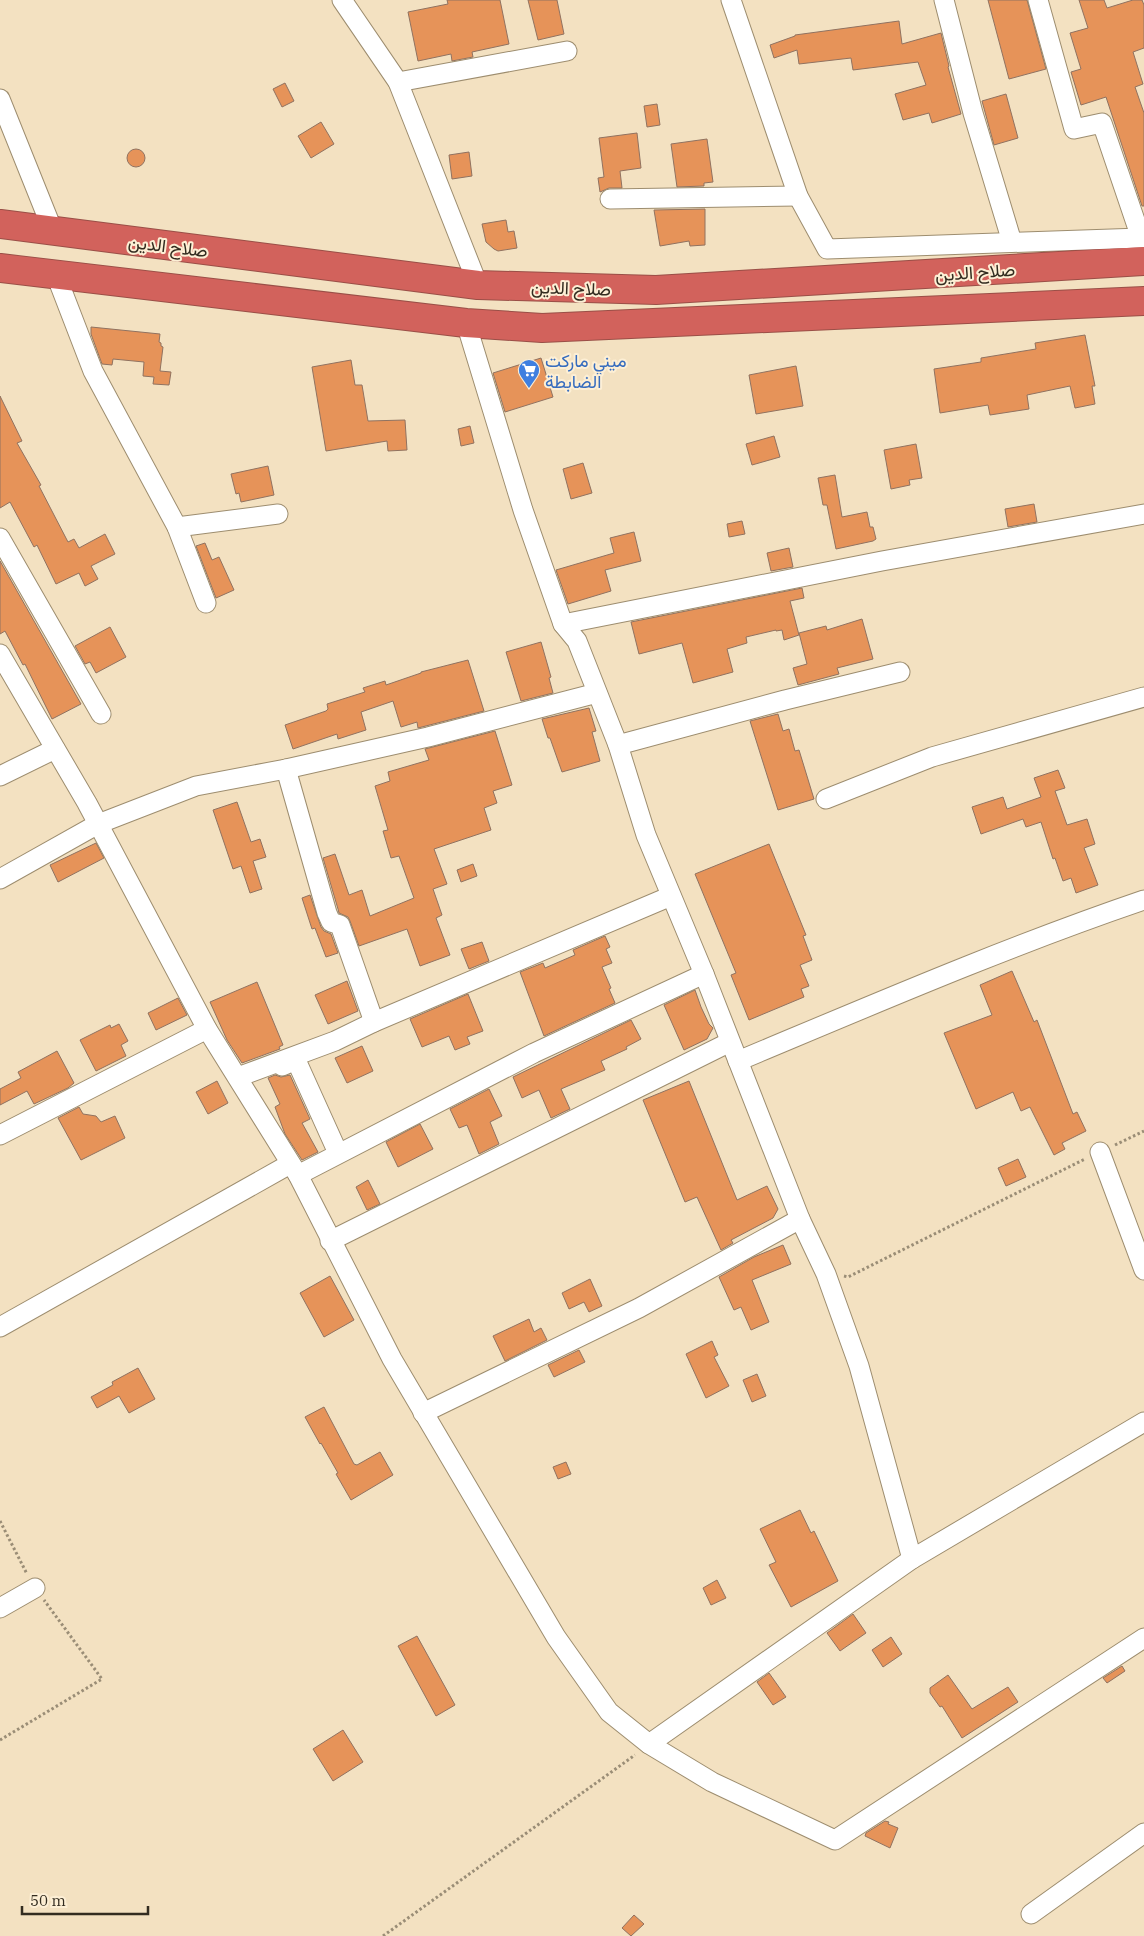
<svg xmlns="http://www.w3.org/2000/svg" width="1144" height="1936" font-family="'IBM Plex Serif',Vazirmatn,serif">
  <style>
    .building { fill: #e69359; stroke: #907260 }
    .lines { fill: none; stroke-linecap: round; stroke-linejoin: round }
    .minor-casing { stroke: #9d8d6f; stroke-width: 21 }
    .highway-casing { stroke: #9a4f47; stroke-width: 30 }
    .path { stroke: #9a8d76; stroke-width: 3; stroke-dasharray: 2.5 2.5; stroke-linecap: butt }
    .minor { stroke: #fff; stroke-width: 19 }
    .highway { stroke: #d2625c; stroke-width: 28 }
    .labels { text-anchor: middle; dominant-baseline: central; stroke-width: 4; stroke-linejoin: round; paint-order: stroke }
    .street-label { font-size: 18px; fill: #332c20; stroke: #fdefd5 }
    .shop-label { font-size: 18px; fill: #366cbe; stroke: #fdefd5; text-anchor: start }
  </style>
  <rect width="100%" height="100%" fill="#f3e1c1"/>
  <!-- building -->
  <g class="building">
    <path d="M447,0H500L509,44L472,52L473,57L452,61L451,54L418,61L408,12L448,4Z"/>
    <path d="M528,0H557L564,34L538,40Z"/>
    <path d="M988,0H1027L1046,69L1009,79Z"/>
    <path d="M1079,0H1104L1107,8L1133,0H1142L1144,5V48L1133,52L1143,84L1135,87L1144,113V206H1142L1106,97L1081,105L1071,72L1081,69L1070,33L1088,28Z"/>
    <path d="M899,21L902,44L941,33L949,66L948,67L961,114L932,123L929,113L903,120L895,94L926,85L918,62L853,70L851,58L799,64L797,50L774,58L770,45L795,36V35Z"/>
    <path d="M285,83L294,101L282,107L273,89Z"/>
    <path d="M1006,94L1018,138L994,145L982,101Z"/>
    <path d="M657,104L660,125L647,127L644,106Z"/>
    <path d="M321,122L334,144L311,158L298,136Z"/>
    <path d="M637,133L641,168L620,171L622,188H609L600,192L598,178L604,177L599,138Z"/>
    <path d="M707,139L713,182L704,183V186L677,187L671,144Z"/>
    <circle cx="136" cy="158" r="9"/>
    <path d="M469,152L472,176L452,179L449,155Z"/>
    <path d="M705,209V245L690,246L689,241L660,246L654,210Z"/>
    <path d="M506,220L508,232L514,231L517,248L498,251L494,249L486,242L482,224Z"/>
    <path d="M91,327L160,334L159,342L161,343V346L163,347L160,371L171,372L169,385L153,384L154,377L143,376L144,362L113,359L112,365L102,364L91,334Z"/>
    <path d="M1085,335L1095,386H1092L1095,404L1075,408L1070,386L1027,395L1029,409L990,415L988,405L940,413L934,369L981,362V358L1036,349L1035,343Z"/>
    <path d="M541,358L553,397L505,412L493,373Z"/>
    <path d="M351,360L355,385H362L368,421L405,420L407,450L388,451L387,441L326,451L312,367Z"/>
    <path d="M796,366L803,406L756,414L749,375Z"/>
    <path d="M0,396L22,441L17,443L41,485L39,486L68,542L74,539L79,548L105,534L115,554L91,566L98,579L85,586L79,573L56,584L37,545L34,547L10,502L0,508Z"/>
    <path d="M470,426L474,443L461,446L458,429Z"/>
    <path d="M774,436L780,457L752,465L746,444Z"/>
    <path d="M916,444L922,478L909,480L910,485L891,489L884,450Z"/>
    <path d="M583,463L592,493L571,499L563,469Z"/>
    <path d="M268,466L274,495L241,502L239,493L236,494L231,474Z"/>
    <path d="M835,475L842,517L867,512L870,527H873L876,539L873,541L836,549L827,505H823L818,478Z"/>
    <path d="M1034,504L1037,522L1008,527L1005,509Z"/>
    <path d="M742,521L745,534L729,537L727,524Z"/>
    <path d="M634,532L641,561L605,570L611,591L568,604L556,570L614,553L610,538Z"/>
    <path d="M205,543L212,560L219,557L234,590L216,598L196,546Z"/>
    <path d="M789,548L793,567L771,571L767,553Z"/>
    <path d="M0,561L81,704L52,719L25,664L23,665L5,631L0,634Z"/>
    <path d="M802,588L804,598L790,601L799,635L784,640L782,630L776,631V630L746,637L747,643L727,649L733,672L693,683L682,643L639,654L631,622Z"/>
    <path d="M862,619L873,659L837,668L839,674L798,685L793,668L807,664L799,633L826,626L827,630Z"/>
    <path d="M110,627L126,657L96,673L90,662L85,664L75,646Z"/>
    <path d="M541,642L551,677L549,678L553,693L521,701L506,652Z"/>
    <path d="M468,660L484,711L418,728L417,722L401,727L393,701L361,712L366,730L338,739L337,734L293,749L285,725L326,711L328,709L327,704L365,692L363,688L385,681L386,685L421,673V672Z"/>
    <path d="M589,708L596,731L592,732L600,761L562,772L550,738H548L542,719Z"/>
    <path d="M778,714L783,731L789,729L795,751L799,750L814,799L778,810L750,721Z"/>
    <path d="M495,731L512,785L493,791L497,803L484,808L491,830L434,849L447,884L433,889L442,915L436,918L450,955L420,966L407,929L359,946L350,921L348,917L339,913L338,909L323,858L335,854L349,895L362,890L370,916L414,898L399,856L391,858L383,831L388,830L375,786L390,781L388,772L429,760L425,749Z"/>
    <path d="M1058,770L1065,788L1055,791L1067,825L1087,819L1095,844L1084,848L1098,885L1076,893L1071,878L1063,881L1055,858L1053,859L1041,822L1026,827L1023,819L981,834L972,807L1003,797L1007,809L1041,797L1034,778Z"/>
    <path d="M237,802L251,842L260,839L266,857L253,861L262,889L250,893L241,866L233,869L213,810Z"/>
    <path d="M96,843L104,858L58,882L50,865Z"/>
    <path d="M769,844L806,935L803,936L812,960L800,965L809,986L801,989L804,997L749,1020L731,975L736,973L695,874Z"/>
    <path d="M473,864L477,876L461,882L457,870Z"/>
    <path d="M310,895L321,927L324,931L331,934L338,953L326,957L315,928L312,929L302,898Z"/>
    <path d="M605,936L610,947L606,949L612,963L602,967L611,988L609,989L615,1003L544,1036L520,972L543,963L545,968L575,955L573,950Z"/>
    <path d="M482,942L489,961L469,969L461,949Z"/>
    <path d="M1012,971L1034,1022L1037,1020L1073,1114L1077,1112L1086,1131L1062,1143L1065,1149L1054,1155L1030,1107L1021,1111L1013,1092L976,1109L944,1033L992,1015L980,985Z"/>
    <path d="M347,981L358,1011L328,1024L315,995Z"/>
    <path d="M257,982L283,1045L279,1047L280,1049L242,1063L227,1040L210,1002Z"/>
    <path d="M695,990L701,1007L709,1024L713,1028L707,1039L684,1050L664,1005Z"/>
    <path d="M468,994L483,1031L467,1037L470,1044L455,1050L449,1036L422,1047L410,1019Z"/>
    <path d="M178,998L187,1015L156,1030L148,1013Z"/>
    <path d="M631,1020L641,1039L626,1047L627,1049L601,1061L605,1070L561,1089L570,1109L551,1118L539,1090L522,1098L513,1077Z"/>
    <path d="M119,1024L128,1041L121,1045L126,1056L96,1071L80,1040L110,1025L111,1028Z"/>
    <path d="M362,1046L373,1071L347,1083L335,1058Z"/>
    <path d="M57,1051L74,1083L68,1088L34,1104L27,1091L0,1105V1089L21,1078L18,1072Z"/>
    <path d="M275,1075L281,1077L290,1075L310,1119L302,1123L318,1152L302,1160L285,1134L275,1107L280,1104L268,1078Z"/>
    <path d="M217,1081L228,1103L208,1114L196,1092Z"/>
    <path d="M689,1081L737,1200L767,1186L778,1209L773,1218L731,1240L733,1243L721,1250L697,1197L685,1202L643,1100Z"/>
    <path d="M489,1089L502,1116L490,1122L499,1144L479,1154L467,1125L459,1128L450,1109Z"/>
    <path d="M79,1107L83,1114L96,1116L101,1122L115,1116L125,1138L81,1160L58,1118Z"/>
    <path d="M420,1124L433,1149L398,1167L386,1142Z"/>
    <path d="M1018,1159L1026,1177L1006,1186L998,1168Z"/>
    <path d="M368,1180L380,1204L367,1210L356,1187Z"/>
    <path d="M783,1245L791,1264L752,1280L769,1322L751,1330L741,1307L734,1310L719,1277L754,1257Z"/>
    <path d="M330,1276L354,1320L324,1337L300,1293Z"/>
    <path d="M590,1279L602,1306L589,1312L584,1302L569,1309L562,1293Z"/>
    <path d="M529,1319L534,1332L541,1328L547,1340L505,1361L493,1336Z"/>
    <path d="M712,1341L718,1355L714,1357L729,1386L706,1398L686,1354Z"/>
    <path d="M579,1350L585,1362L554,1377L548,1365Z"/>
    <path d="M138,1368L155,1399L129,1413L119,1396L97,1408L91,1397L113,1385L112,1382Z"/>
    <path d="M757,1374L766,1396L752,1402L743,1380Z"/>
    <path d="M324,1407L354,1464L357,1465L380,1452L393,1475L351,1500L336,1474L338,1473L321,1443L320,1444L305,1417Z"/>
    <path d="M566,1462L571,1474L558,1479L553,1467Z"/>
    <path d="M800,1510L811,1533L814,1531L838,1581L791,1607L769,1565L776,1562L760,1529Z"/>
    <path d="M717,1580L726,1598L711,1605L703,1588Z"/>
    <path d="M853,1614L866,1633L840,1651L827,1633Z"/>
    <path d="M417,1636L455,1705L436,1716L398,1646Z"/>
    <path d="M891,1637L902,1654L883,1667L872,1650Z"/>
    <path d="M1122,1666L1125,1671L1107,1683L1103,1678Z"/>
    <path d="M769,1673L786,1697L773,1705L757,1682Z"/>
    <path d="M948,1675L972,1709L1008,1687L1018,1702L962,1738L942,1706L940,1707L930,1693V1688Z"/>
    <path d="M343,1730L363,1762L333,1781L313,1749Z"/>
    <path d="M885,1821L889,1822L888,1824L898,1828L890,1848L865,1836L866,1833Z"/>
    <path d="M634,1915L644,1924L631,1936L622,1928Z"/>
  </g>
  <g class="lines">
    <!-- minor casing -->
    <g class="minor-casing">
      <g id="minor">
        <path d="M342,0L398,82L478,285"/>
        <path d="M731,0L798,196L827,249L1141,238L1102,123L1074,129L1038,0"/>
        <path d="M944,0L973,113L1012,242"/>
        <path d="M398,82L567,51"/>
        <path d="M0,99L53,231"/>
        <path d="M610,199L798,196"/>
        <path d="M56,275L93,371L177,527L206,603"/>
        <path d="M466,323L523,510L563,624L577,641L618,745L646,835L704,974L800,1219L826,1274L859,1366L912,1559"/>
        <path d="M177,527L278,514"/>
        <path d="M0,538L101,714"/>
        <path d="M563,624L882,561L1144,514"/>
        <path d="M0,654L87,803L207,1029L298,1175L392,1359L556,1637L609,1712L649,1744L712,1782L835,1840L1144,1638"/>
        <path d="M618,745L785,700L900,672"/>
        <path d="M286,769L327,913L331,922L340,925L374,1022"/>
        <path d="M0,776L55,749"/>
        <path d="M826,799L932,757L1144,697"/>
        <path d="M0,879L98,824L196,786L286,769L428,737L597,693"/>
        <path d="M738,1061C872,1005 1006,947 1144,900"/>
        <path d="M282,1066L296,1060L338,1153"/>
        <path d="M238,1077L335,1041L374,1022L671,896"/>
        <path d="M0,1135L207,1029"/>
        <path d="M1100,1152L1144,1270"/>
        <path d="M298,1175L534,1053L704,974"/>
        <path d="M330,1241L730,1042"/>
        <path d="M0,1327L290,1164"/>
        <path d="M423,1413L639,1308L800,1219"/>
        <path d="M0,1608L35,1588"/>
        <path d="M649,1744L912,1559L1144,1422"/>
        <path d="M1031,1914L1144,1833"/>
      </g>
    </g>
    <!-- highway casing -->
    <g class="highway-casing">
      <g id="highway">
        <path d="M0,224L478,285L656,290L1144,261"/>
        <path d="M0,268L466,323L542,328L1144,301"/>
      </g>
    </g>
    <!-- path -->
    <g class="path">
      <path d="M1115,1145L1144,1131"/>
      <path d="M844,1276L848,1277L1085,1159"/>
      <path d="M0,1521L27,1574"/>
      <path d="M0,1740L102,1679L44,1600"/>
      <path d="M383,1936L635,1755"/>
    </g>
    <!-- minor -->
    <use href="#minor" class="minor"/>
    <!-- highway -->
    <use href="#highway" class="highway"/>
  </g>
  <!-- icons -->
  <defs>
    <g id="supermarket-pin" transform="scale(1.125)"><path d="M0 17L-7.5 6A9.5 9.5 0 1 1 7.5 6Z" fill="#3f7fe0" stroke="#fdefd5"/><path d="M-6-5.5h2.5l.6 2H6L4.5 2H-2.5L-4.4-4H-6ZM-1.5 3.2a1.3 1.3 0 1 0 .1 0ZM3 3.2a1.3 1.3 0 1 0 .1 0Z" fill="#fff"/></g>
  </defs>
  <g fill-rule="evenodd">
    <use href="#supermarket-pin" x="529" y="370"/>
  </g>
  <g class="labels">
    <!-- street labels -->
    <g class="street-label">
      <text transform="translate(168 246) rotate(7)">صلاح الدين</text>
      <text transform="translate(975 272) rotate(-4)">صلاح الدين</text>
      <text transform="translate(571 288) rotate(2)">صلاح الدين</text>
    </g>
    <!-- shop labels -->
    <g class="shop-label">
      <text x="545" y="360">ميني ماركت<tspan x="545" dy="21">الضابطة</tspan></text>
    </g>
  </g>
  <!-- scale -->
  <path d="M22 1906v8h126v-8" fill="none" stroke="#332c20" stroke-width="2.5"/>
  <text x="30" y="1906" font-size="15" fill="#332c20" stroke="#fdefd5" stroke-width="4" paint-order="stroke">50 m</text>
</svg>
